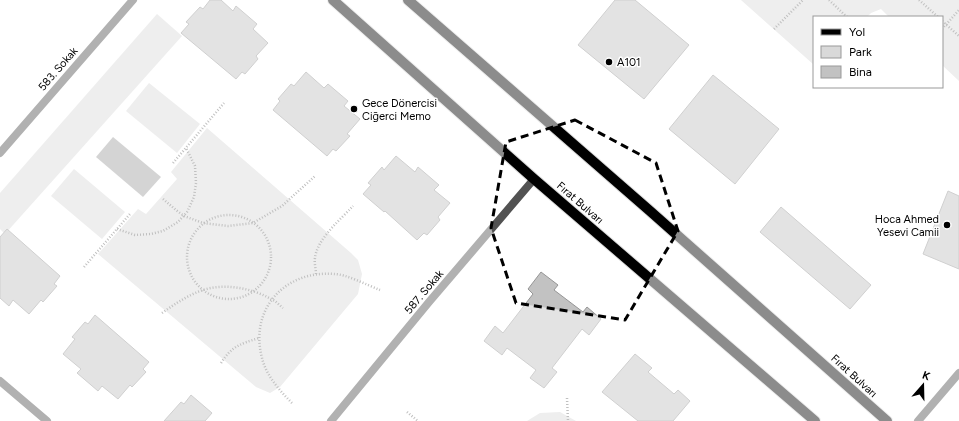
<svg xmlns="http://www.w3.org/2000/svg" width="959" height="421" font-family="Figtree,sans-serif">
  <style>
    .green { fill: #d9d9d9 }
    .water { fill: #a0a0a0 }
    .building { fill: #c2c2c2; stroke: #969696 }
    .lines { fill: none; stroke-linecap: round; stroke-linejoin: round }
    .primary-casing { stroke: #dbdbdb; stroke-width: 12 }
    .path { stroke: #747474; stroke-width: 2.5; stroke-dasharray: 1 2; stroke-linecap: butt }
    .street { stroke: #525252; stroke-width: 8 }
    .primary { stroke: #000; stroke-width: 10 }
    .marked { fill: none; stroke: #000; stroke-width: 3; stroke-dasharray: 8 5; stroke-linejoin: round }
    .poi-dot { fill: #000; stroke: #fff; stroke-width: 1.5 }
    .labels { text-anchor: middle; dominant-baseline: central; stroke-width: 3; stroke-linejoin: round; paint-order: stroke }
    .poi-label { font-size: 11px; fill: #000; stroke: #fff; text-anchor: start }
    .street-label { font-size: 11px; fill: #000; stroke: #fff }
  </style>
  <rect width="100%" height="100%" fill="#fff"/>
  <!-- green -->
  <g class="green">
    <path d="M741,0H959V81L942,65V17H889L881,9L871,13L867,17H814V64H813Z"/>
    <path d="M157,14L182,36L5,234L0,229V193Z"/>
    <path d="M149,83L200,124L177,153L126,111Z"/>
    <path d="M207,128L351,253L358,260L362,274L358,294L280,387L270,393L256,387L98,254L138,209L146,214L177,179L171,172Z"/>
    <path d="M74,169L125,212L102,239L51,196Z"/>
    <path d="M560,412L576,421H527L540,413Z"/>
  </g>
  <!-- water -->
  <path class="water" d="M113,137L161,177L143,197L96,157Z"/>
  <!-- building -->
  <g class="building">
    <path d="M210,0H221L233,11L236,6L257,24L253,29L268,43L256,56L258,59L245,74L242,72L236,79L181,33L189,24L186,22L200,7L203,9Z"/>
    <path d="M615,0H635L689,45L644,99L578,45Z"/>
    <path d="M306,72L324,88L328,84L348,101L344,106L360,119L347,134L350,136L336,151L333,149L327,156L273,110L280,101L278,99L291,84L294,86Z"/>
    <path d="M713,75L779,129L735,184L669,129Z"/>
    <path d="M396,156L415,172L418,167L439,185L434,190L450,203L438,217L440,220L427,235L424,233L417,240L385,211L384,212L363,194L371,185L368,183L382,167L384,170Z"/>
    <path d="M948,191L959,196V269L923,254Z"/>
    <path d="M781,207L871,285L850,309L760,232Z"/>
    <path d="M7,229L60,276L54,284L57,286L43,302L41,300L29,314L13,300L9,306L0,298V237Z"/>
    <path d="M541,272L558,285L554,290L583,312L587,307L601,319L589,335L582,329L552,368L557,372L544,388L530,378L536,370L507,348L502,355L484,341L495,326L503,333L533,294L528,289Z"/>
    <path d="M95,315L149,362L143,369L146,372L132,387L130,385L118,399L102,386L98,391L77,373L81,369L63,354L75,339L72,337L85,322L88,324Z"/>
    <path d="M635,354L652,368L648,372L674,394L678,390L690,401L673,421H638L602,392Z"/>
    <path d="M191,395L212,413L205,421H164L181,402L184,404Z"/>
  </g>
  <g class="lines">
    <!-- primary casing -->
    <g class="primary-casing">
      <g id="primary">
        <path d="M333,0L534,179L815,421"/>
        <path d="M408,0L650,211L887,421"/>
      </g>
    </g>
    <!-- path -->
    <g class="path">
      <path d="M829,0L847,17"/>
      <path d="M919,0L938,17"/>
      <path d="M942,21L959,36"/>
      <path d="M774,29L803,0"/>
      <path d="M942,29L959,10"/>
      <path d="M173,163L224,103"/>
      <path d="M163,199L176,210L184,216L203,223L228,226L253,223L282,206L315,176"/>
      <circle cx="229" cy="257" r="42"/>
      <path d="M117,229L135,235L151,234L163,231L178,222L187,212L194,197L196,183L195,166L186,148"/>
      <path d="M84,267L130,214"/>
      <path d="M316,274C316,269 314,263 315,258C317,239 340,220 353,206"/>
      <path d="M162,313C175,304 188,295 203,290C224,283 252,288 271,299C276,301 279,305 283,308"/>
      <path d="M221,363C232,346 240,344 259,338"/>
      <path d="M567,398L568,421"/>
      <path d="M292,403C279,390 266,375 262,358C249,309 285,270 334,274C346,274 367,285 380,290"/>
      <path d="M407,412L418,421"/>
    </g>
    <!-- street -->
    <g class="street">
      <path d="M0,153L133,0"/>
      <path d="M0,381L47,421"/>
      <path d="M331,421L429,302L534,179"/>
      <path d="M918,421L959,373"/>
    </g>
    <!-- primary -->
    <use href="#primary" class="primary"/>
  </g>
  <!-- marked area -->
  <path d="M0 0H959V421H0ZM575,120L656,163L678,231L625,320L516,303L491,228L506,142Z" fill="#fff" fill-opacity=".55" fill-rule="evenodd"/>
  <path class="marked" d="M575,120L656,163L678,231L625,320L516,303L491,228L506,142Z"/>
  <!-- markers -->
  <g class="poi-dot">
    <circle cx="609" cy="62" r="4"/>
    <circle cx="354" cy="109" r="4"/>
    <circle cx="947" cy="225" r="4"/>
  </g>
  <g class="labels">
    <!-- poi labels -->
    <g class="poi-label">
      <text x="617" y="62">A101</text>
      <text x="362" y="103">Gece Dönercisi<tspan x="362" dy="13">Ciğerci Memo</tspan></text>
      <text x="939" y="219" text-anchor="end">Hoca Ahmed<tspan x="939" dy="13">Yesevi Camii</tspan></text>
    </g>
    <!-- street labels -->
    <g class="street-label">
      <text transform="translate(58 69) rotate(-49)">583. Sokak</text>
      <text transform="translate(580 203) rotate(41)">Fırat Bulvarı</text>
      <text transform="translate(424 292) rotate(-50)">587. Sokak</text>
      <text transform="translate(854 376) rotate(42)">Fırat Bulvarı</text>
    </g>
  </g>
  <!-- legend -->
  <rect x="813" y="16" width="130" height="72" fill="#ffffff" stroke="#999999"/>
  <rect x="821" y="29" width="20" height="6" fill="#000000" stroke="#999999"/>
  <text x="849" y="36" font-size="12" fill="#000000">Yol</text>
  <rect x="821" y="46" width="20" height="12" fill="#d9d9d9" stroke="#999999"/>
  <text x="849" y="56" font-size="12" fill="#000000">Park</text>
  <rect x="821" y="66" width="20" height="12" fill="#c2c2c2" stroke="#999999"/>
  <text x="849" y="76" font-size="12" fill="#000000">Bina</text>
  <!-- north arrow -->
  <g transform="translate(923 385) rotate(20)" stroke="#ffffff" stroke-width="3" paint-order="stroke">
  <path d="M0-3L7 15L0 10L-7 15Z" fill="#000000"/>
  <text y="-6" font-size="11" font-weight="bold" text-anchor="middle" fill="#000000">K</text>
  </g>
</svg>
